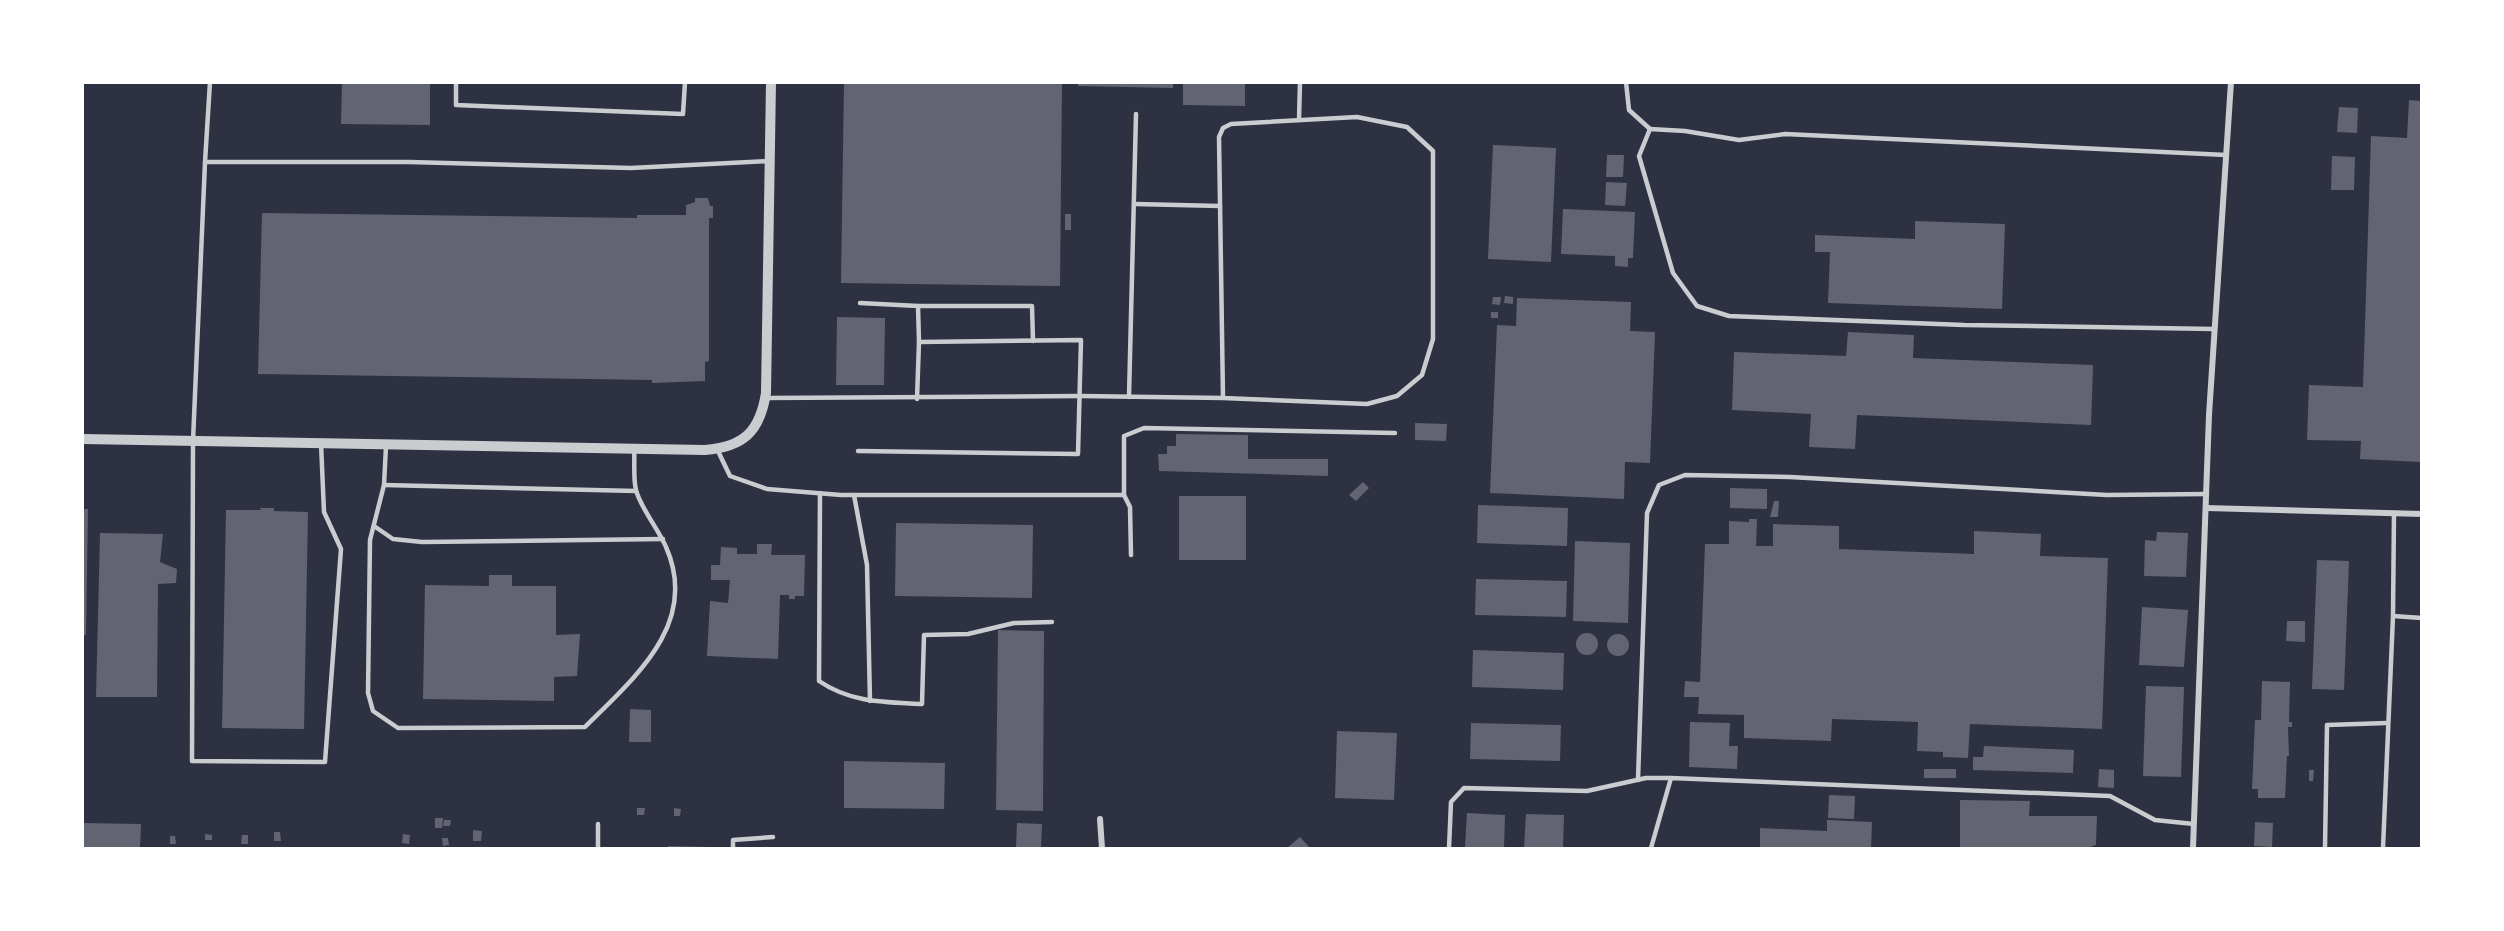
<svg xmlns="http://www.w3.org/2000/svg" width="2504" height="931" font-family="Roboto,sans-serif">
  <style>
    .building { fill: #626471 }
    .lines { fill: none; stroke-linecap: round; stroke-linejoin: round }
    .service { stroke: #caccd0; stroke-width: 4.5 }
    .minor { stroke: #caccd0; stroke-width: 6 }
    .tertiary { stroke: #caccd0; stroke-width: 10 }
  </style>
  <rect width="100%" height="100%" fill="#2d3142"/>
  <!-- building -->
  <g class="building">
    <path d="M342,82H430V125L341,124Z"/>
    <path d="M844,82H1062L1060,286L841,283Z"/>
    <path d="M1078,82H1173V88L1078,86Z"/>
    <path d="M1183,82H1245V106L1183,105Z"/>
    <path d="M2409,100L2421,101V462L2360,459L2361,441L2307,440L2309,385L2363,387L2371,136L2407,138Z"/>
    <path d="M2339,107L2358,108L2357,133L2337,132Z"/>
    <path d="M1493,145L1556,148L1551,262L1488,259Z"/>
    <path d="M1607,155H1624L1623,177H1606Z"/>
    <path d="M2332,156L2355,157L2354,190H2331Z"/>
    <path d="M1606,182L1627,183L1625,206L1605,205Z"/>
    <path d="M695,198H708L710,206H713V218H709V361L705,362V381L652,383V380L258,374L262,213L637,218V215H686V205L695,202Z"/>
    <path d="M1563,209L1635,212L1633,258H1628V267L1615,266V256L1561,254Z"/>
    <rect x="1065" y="214" width="6" height="16"/>
    <path d="M1915,221L2005,224L2002,309L1828,303L1830,252H1815V235L1915,239Z"/>
    <path d="M1505,296L1513,297V304L1504,303Z"/>
    <path d="M1493,297H1501L1500,305L1492,304Z"/>
    <path d="M1517,298L1631,302L1630,331L1655,332L1650,463L1625,462L1624,499L1490,493L1497,325L1516,326Z"/>
    <rect x="1491" y="312" width="7" height="6"/>
    <path d="M837,317L885,318L884,385H836Z"/>
    <path d="M1848,332L1914,335L1913,358L2093,365L2091,425L1857,415L1855,449L1809,447L1811,414L1732,410L1734,352L1846,356Z"/>
    <path d="M1415,423L1447,424L1446,441L1415,440Z"/>
    <path d="M1176,434L1248,435V459H1328V476L1159,471L1158,454H1167V446H1176Z"/>
    <path d="M1363,482L1369,488L1356,501L1349,495Z"/>
    <path d="M1730,488L1767,489V509L1730,508Z"/>
    <rect x="1179" y="496" width="67" height="64"/>
    <path d="M1774,501H1779L1778,517H1770Z"/>
    <path d="M1478,505L1568,508L1567,546L1477,543Z"/>
    <path d="M260,508H274V511L308,512L304,729L222,728L226,510H261Z"/>
    <path d="M82,509H88L86,635H82Z"/>
    <path d="M1749,519H1757L1756,546H1773V524L1839,526V549L1974,554V531L2041,534L2040,556L2108,558L2102,729L1970,724L1968,758L1943,757V752L1917,751L1918,722L1832,719L1831,741L1744,738V715L1698,714L1699,697H1684L1685,681L1700,682L1705,544H1729V521L1749,522Z"/>
    <path d="M896,523L1033,525L1032,598L895,596Z"/>
    <path d="M2157,532L2188,533L2186,577L2144,576L2145,540L2156,541Z"/>
    <path d="M100,533L163,534L160,562L177,569L176,583L158,584L157,697H96Z"/>
    <path d="M1575,541L1630,543L1628,623L1573,621Z"/>
    <path d="M757,544H772L771,555H805L804,596H795V599H789V595H780L778,659L707,656L710,601L728,603L730,580H711V565H720L721,547L737,548V554H757Z"/>
    <path d="M2317,560L2349,561L2344,690L2312,689Z"/>
    <path d="M489,575H512V586H556V635L580,634L577,676L554,677V701L423,699L425,585L489,586Z"/>
    <path d="M1476,579L1567,581L1566,617L1475,615Z"/>
    <path d="M2142,607L2188,610L2184,667L2139,665Z"/>
    <path d="M2287,621H2305V642L2286,641Z"/>
    <path d="M998,630L1044,631L1043,811L996,810Z"/>
    <circle cx="1587" cy="644" r="11"/>
    <circle cx="1618" cy="645" r="11"/>
    <path d="M1473,650L1564,653L1563,690L1472,687Z"/>
    <path d="M2262,681L2290,682L2289,722H2292V727H2288L2289,756H2287L2285,798H2258V789H2252L2255,720H2261Z"/>
    <path d="M2146,686L2184,687L2181,777L2143,776Z"/>
    <path d="M630,709L651,710V742H629Z"/>
    <path d="M1690,722L1730,723L1729,746H1738L1737,769L1689,767Z"/>
    <path d="M1471,723L1561,725L1560,761L1470,759Z"/>
    <path d="M1337,731L1397,733L1394,800L1335,798Z"/>
    <path d="M1984,746L2074,750L2073,773L1973,770V757H1983Z"/>
    <path d="M844,761L945,763L944,809L844,808Z"/>
    <rect x="1924" y="769" width="32" height="9"/>
    <path d="M2099,769L2114,770V788L2098,787Z"/>
    <path d="M2309,770H2314L2313,781H2309Z"/>
    <path d="M1829,795L1855,796L1854,819L1828,818Z"/>
    <path d="M1960,800L2030,801L2029,816H2097L2096,845L2087,848H1960Z"/>
    <path d="M637,808H645L644,815H637Z"/>
    <path d="M674,808L681,809L680,816H674Z"/>
    <path d="M1467,813L1505,815L1504,848H1465Z"/>
    <path d="M1526,814L1564,815L1563,848H1524Z"/>
    <path d="M435,818H443L442,828H435Z"/>
    <path d="M444,820H451L450,826H443Z"/>
    <path d="M1827,820L1872,822L1871,848H1760V828L1827,831Z"/>
    <path d="M2255,822L2273,823L2272,847L2254,846Z"/>
    <path d="M82,823L141,824L140,848H82Z"/>
    <path d="M1017,823L1042,824L1041,848H1016Z"/>
    <path d="M473,830L482,831L481,841H473Z"/>
    <path d="M274,832H280L281,841H274Z"/>
    <path d="M205,834L212,835V840H205Z"/>
    <path d="M403,834L410,835L409,844L402,843Z"/>
    <path d="M242,835H248V844H241Z"/>
    <path d="M170,836H175L176,844H170Z"/>
    <path d="M1300,837L1310,848H1287Z"/>
    <path d="M442,838H448L449,845L443,846Z"/>
    <path d="M668,846L707,847V848H668Z"/>
  </g>
  <g class="lines">
    <!-- service -->
    <g class="service">
      <path d="M456,82V105L683,114L685,82"/>
      <path d="M1626,82L1629,110L1650,129"/>
      <path d="M1299,120L1300,82"/>
      <path d="M205,162L210,82"/>
      <path d="M1135,204L1220,206"/>
      <path d="M860,303L918,306L919,342"/>
      <path d="M918,306H1032L1033,341"/>
      <path d="M2214,329L1964,325L1729,316L1697,306L1673,273L1639,156L1650,129L1685,131L1739,140L1785,134L2226,155"/>
      <path d="M1129,397L1136,114"/>
      <path d="M765,398L1080,396L1223,398L1367,404L1397,396L1422,375L1433,339V151L1407,127L1357,117L1231,124L1223,128L1219,137L1223,398"/>
      <path d="M321,443L324,512L341,549L325,762L192,761L193,441L205,162H409L631,168L770,161"/>
      <path d="M386,446L384,485L370,540L368,693L373,711L398,728L585,727C634,678 700,624 666,547C659,530 640,507 636,490C633,478 635,462 634,449"/>
      <path d="M717,449L730,476L767,489L841,495H1124V436L1144,428L1395,433"/>
      <path d="M858,451L1078,454L1081,340L919,342L917,399"/>
      <path d="M384,485L636,491"/>
      <path d="M820,493L819,681C851,703 885,702 922,704L924,635L968,634L1014,623L1052,622"/>
      <path d="M854,495L867,565L870,701"/>
      <path d="M1124,495L1130,507L1131,555"/>
      <path d="M2394,513L2393,616L2422,618"/>
      <path d="M374,526L393,539L422,542L663,539"/>
      <path d="M1638,780L1647,513L1659,485L1685,475L1790,477L2107,495L2207,494"/>
      <path d="M598,824V848"/>
      <path d="M733,848V840L773,837"/>
      <path d="M1449,848L1451,802L1464,788L1587,791L1646,778H1671"/>
      <path d="M1651,848L1671,778L2110,796L2155,820L2194,824"/>
      <path d="M2325,848L2327,725L2387,723"/>
      <path d="M2383,848L2393,616"/>
    </g>
    <!-- minor -->
    <g class="minor">
      <path d="M2206,508L2422,514"/>
      <path d="M1100,819L1102,848"/>
      <path d="M2193,848L2209,415L2231,82"/>
    </g>
    <!-- tertiary -->
    <path class="tertiary" d="M82,439L705,450C744,447 760,431 766,393L771,82"/>
  </g>
  <!-- border -->
  <rect width="2504" height="931" fill="none" stroke="#ffffff" stroke-width="168"/>
</svg>
